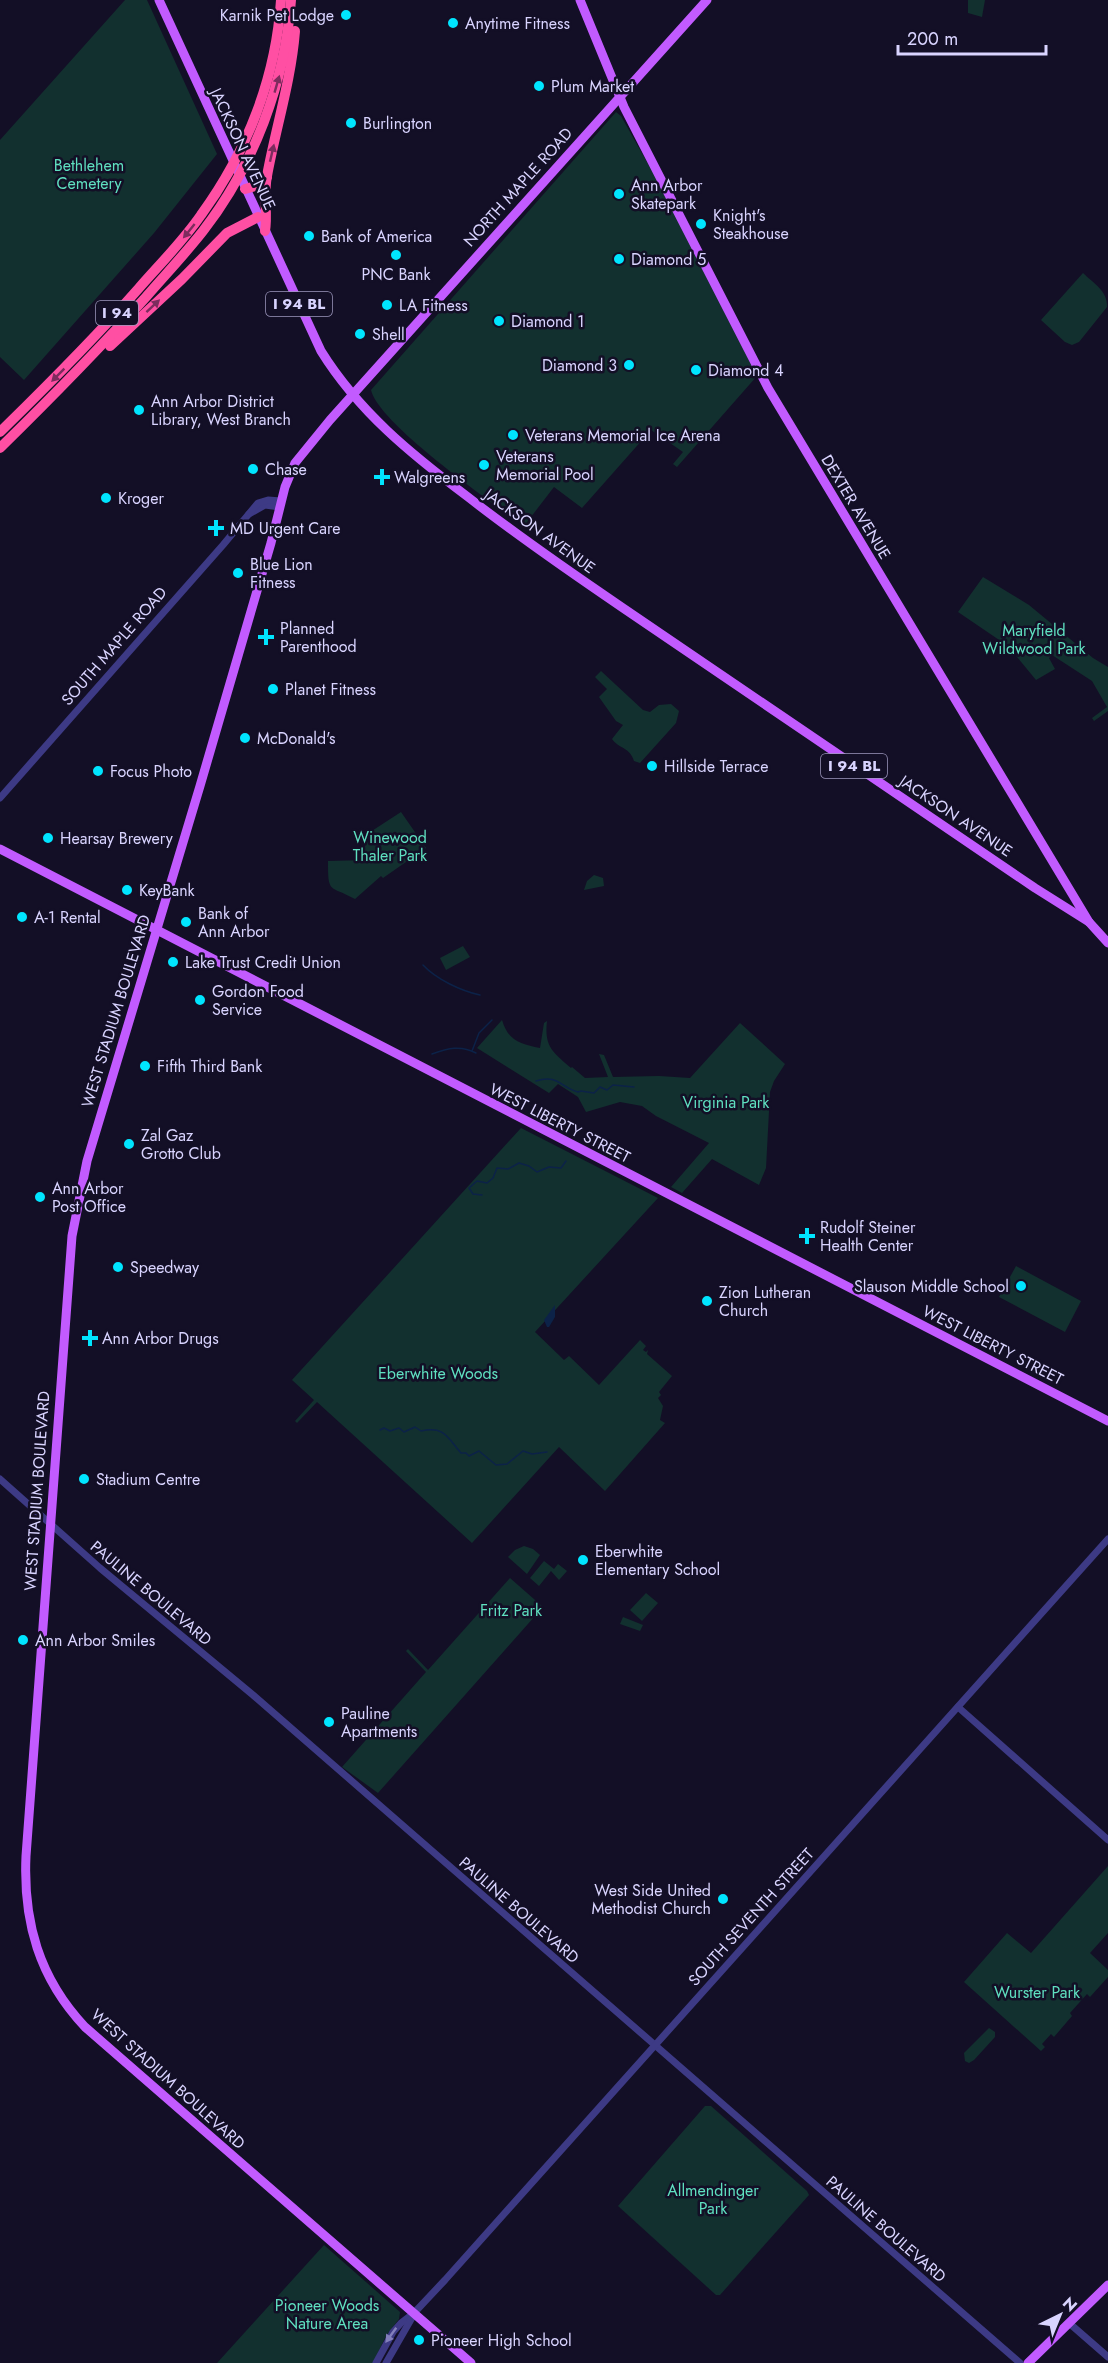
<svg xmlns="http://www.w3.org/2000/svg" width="1108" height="2363" font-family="Jost,sans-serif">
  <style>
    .green { fill: #12302f }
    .water { fill: #0c2248 }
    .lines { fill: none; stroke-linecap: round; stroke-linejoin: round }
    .stream { stroke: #0c2248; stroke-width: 1.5 }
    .minor { stroke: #3d3a85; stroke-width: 7 }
    .major { stroke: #c25bff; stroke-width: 9 }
    .highway { stroke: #ff4fa3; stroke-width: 10 }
    .oneway { fill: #7d2c5e }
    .oneway2 { fill: #837fbc }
    .poi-dot { fill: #00e5ff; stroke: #130f26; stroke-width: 2 }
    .labels { text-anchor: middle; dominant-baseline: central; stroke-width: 5; stroke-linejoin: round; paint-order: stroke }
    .shield { fill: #130f26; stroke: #9e99be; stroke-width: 1.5 }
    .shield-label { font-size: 15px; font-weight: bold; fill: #d9d4ff }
    .poi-label { font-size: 16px; fill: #d9d4ff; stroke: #130f26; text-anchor: start }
    .street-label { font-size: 16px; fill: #d9d4ff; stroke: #130f26 }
    .park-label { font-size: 16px; fill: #5fe0c0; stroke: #130f26 }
  </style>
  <rect width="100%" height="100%" fill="#130f26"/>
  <!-- green -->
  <g class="green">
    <path d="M125,0H147L217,154L154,233L24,380L0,357V140Z"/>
    <path d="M968,0H985L982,17L968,13Z"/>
    <path d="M616,112L621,116L661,187L757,376L677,467L673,464L683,452L651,430L582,508L554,487L524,526C491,502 379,424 371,390Z"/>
    <path d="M1083,273C1093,283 1108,291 1107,307L1079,342L1072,345L1065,342L1041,320Z"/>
    <path d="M983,577L1029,605L1093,658L1108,667V711L1094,721L1092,718L1107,707L1092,681L1052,655L1049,658L1055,669L1036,680L1008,646L958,612Z"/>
    <path d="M601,671L643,710L650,712L659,705L671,704L679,711L676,723L640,763L634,761C630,747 619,749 612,739L623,725L616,721L599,697L607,689L595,677Z"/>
    <path d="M401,812L426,848L383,878L381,876L355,899C329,885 328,894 328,861L368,860L361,838Z"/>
    <path d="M594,875L603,878L604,886L584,890L587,881Z"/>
    <path d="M463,946L470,957L446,970L440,958Z"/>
    <path d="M502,1020C508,1041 521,1044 540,1048L544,1023L547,1021C544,1047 553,1052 571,1068L572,1067L585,1078L608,1077L599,1054L604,1055L613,1077L659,1076L690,1078L740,1023L785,1064L774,1081L770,1092L766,1168L759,1185L712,1159L682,1193L671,1187L709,1143L656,1116L642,1106L620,1102L586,1112L578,1097L558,1084L549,1093L477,1048Z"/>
    <path d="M521,1128L658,1198L535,1332L564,1360L569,1356L599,1385L640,1340L646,1346L643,1350L646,1352L648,1350L647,1354L672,1376L659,1392L661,1395L658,1398L663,1406L660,1420L665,1423L605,1491L559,1447L472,1543L317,1402L297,1423L295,1421L314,1400L292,1380Z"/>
    <path d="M1016,1266L1081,1301L1065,1332L999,1297Z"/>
    <path d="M524,1546L533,1549L540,1555L527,1574L508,1557L515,1550Z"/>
    <path d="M544,1561L554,1569L558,1564L567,1571L559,1580L551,1571L539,1586L530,1578Z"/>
    <path d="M510,1578L543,1607L378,1793L342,1767L426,1672L406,1651L408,1649L428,1670Z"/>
    <path d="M646,1593L658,1603L642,1621L630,1610Z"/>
    <path d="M623,1617L643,1625L640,1631L620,1624Z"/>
    <path d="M1108,1866V1933L1090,1953L1108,1970V1977L1090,1997L1087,1994L1070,2013L1072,2016L1054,2037L1051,2034L1042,2044L1045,2047L1041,2051L964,1982L1007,1933L1031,1953Z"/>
    <path d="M989,2028L995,2032V2037L974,2060L969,2063L965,2061L964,2053Z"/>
    <path d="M705,2106H711L807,2191L809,2195L720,2295H716L618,2206Z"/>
    <path d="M324,2245L400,2312L399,2319L386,2336L373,2363H217Z"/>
  </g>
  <!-- water -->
  <path class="water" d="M555,1305V1317L549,1327H547L544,1320Z"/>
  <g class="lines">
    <!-- stream -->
    <g class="stream">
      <path d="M423,965C436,979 461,991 480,995"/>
      <path d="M472,1051L479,1033L492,1020"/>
      <path d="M432,1054C448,1048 461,1045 476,1053"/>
      <path d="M536,1081C558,1074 560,1087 578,1092L581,1091L594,1093L600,1087L607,1090L613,1085L634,1087"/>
      <path d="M482,1195L473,1194L469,1188L477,1181L487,1183L493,1178L497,1168L508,1169L519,1163L529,1166L537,1172L549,1167L561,1168L566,1161"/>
      <path d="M380,1430L384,1428L390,1431L399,1428L404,1432L415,1427L421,1431C445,1426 447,1437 461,1453H466L469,1456L479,1451L496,1465L507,1464L523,1451L532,1454L547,1452"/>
    </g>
    <!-- minor -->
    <g class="minor">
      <path d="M249,514L265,505L280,507"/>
      <path d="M0,798L223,545L258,503L268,500L281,501"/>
      <path d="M0,1479L100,1568L253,1695L1020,2363"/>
      <path d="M958,1707L1108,1840"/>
      <path d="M1069,2323L1108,2357"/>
      <path d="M376,2363L393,2332L401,2323L414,2313L445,2280L1108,1539"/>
      <path d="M386,2363L413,2316"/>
    </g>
    <!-- major -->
    <g class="major">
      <path d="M159,0L321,351C359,412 411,454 468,497C518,536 570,572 623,608C760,702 898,794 1035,888L1089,922"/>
      <path d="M580,0L624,107L768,388L1089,922L1108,943"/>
      <path d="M0,849L1108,1421"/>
      <path d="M471,2363L85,2027C39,1978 23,1922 26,1856L72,1236L87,1161L200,786L271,543L285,487L295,463L330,420L707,0"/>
      <path d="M1028,2363L1108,2285"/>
    </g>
    <!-- highway -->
    <g class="highway">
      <path d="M245,189L259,185L267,177"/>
      <path d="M265,231C268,213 263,195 267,176C276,127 291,81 295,31"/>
      <path d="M110,346L182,279L227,233L258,217"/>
      <path d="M0,432C48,385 95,338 139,288C160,264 183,241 201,215C247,152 276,78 281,0"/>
      <path d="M0,448C50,399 99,349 146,297C165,275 185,254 203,231C254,165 285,83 291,0"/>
    </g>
  </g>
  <!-- one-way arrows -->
  <defs><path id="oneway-solid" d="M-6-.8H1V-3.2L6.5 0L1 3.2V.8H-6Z" transform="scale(1.5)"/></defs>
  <g class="oneway">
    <use href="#oneway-solid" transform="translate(277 84) rotate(-74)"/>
    <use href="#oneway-solid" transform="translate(272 153) rotate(-77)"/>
    <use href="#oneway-solid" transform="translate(189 231) rotate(129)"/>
    <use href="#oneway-solid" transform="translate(153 306) rotate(-43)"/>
    <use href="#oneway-solid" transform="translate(58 375) rotate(135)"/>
  </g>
  <use class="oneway2" href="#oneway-solid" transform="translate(391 2335) rotate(126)"/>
  <!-- markers -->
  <g class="poi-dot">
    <circle cx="346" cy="15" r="6"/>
    <circle cx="453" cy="23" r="6"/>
    <circle cx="539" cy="86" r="6"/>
    <circle cx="351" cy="123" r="6"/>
    <circle cx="619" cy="194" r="6"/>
    <circle cx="701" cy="224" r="6"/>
    <circle cx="309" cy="236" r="6"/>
    <circle cx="396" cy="255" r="6"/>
    <circle cx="619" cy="259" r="6"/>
    <circle cx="387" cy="305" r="6"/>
    <circle cx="499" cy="321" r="6"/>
    <circle cx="360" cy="334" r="6"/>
    <circle cx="629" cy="365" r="6"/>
    <circle cx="696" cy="370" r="6"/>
    <circle cx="139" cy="410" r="6"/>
    <circle cx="513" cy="435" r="6"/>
    <circle cx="484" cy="465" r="6"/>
    <circle cx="253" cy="469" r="6"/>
    <path d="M379 468h6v6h6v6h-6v6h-6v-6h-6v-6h6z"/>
    <circle cx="106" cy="498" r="6"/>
    <path d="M213 519h6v6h6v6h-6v6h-6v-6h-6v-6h6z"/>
    <circle cx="238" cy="573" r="6"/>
    <path d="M263 628h6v6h6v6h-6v6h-6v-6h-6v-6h6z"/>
    <circle cx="273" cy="689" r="6"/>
    <circle cx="245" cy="738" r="6"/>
    <circle cx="652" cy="766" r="6"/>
    <circle cx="98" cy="771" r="6"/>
    <circle cx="48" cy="838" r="6"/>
    <circle cx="127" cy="890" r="6"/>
    <circle cx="22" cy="917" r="6"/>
    <circle cx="186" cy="922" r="6"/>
    <circle cx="173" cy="962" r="6"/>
    <circle cx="200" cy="1000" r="6"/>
    <circle cx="145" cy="1066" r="6"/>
    <circle cx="129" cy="1144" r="6"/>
    <circle cx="40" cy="1197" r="6"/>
    <path d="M804 1227h6v6h6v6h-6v6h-6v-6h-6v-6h6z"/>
    <circle cx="118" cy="1267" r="6"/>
    <circle cx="1021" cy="1286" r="6"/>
    <circle cx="707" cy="1301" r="6"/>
    <path d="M87 1329h6v6h6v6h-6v6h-6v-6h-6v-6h6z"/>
    <circle cx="84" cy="1479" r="6"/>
    <circle cx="583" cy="1560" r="6"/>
    <circle cx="23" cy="1640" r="6"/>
    <circle cx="329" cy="1722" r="6"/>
    <circle cx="723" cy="1899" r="6"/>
    <circle cx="419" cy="2340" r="6"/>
  </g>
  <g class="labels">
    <!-- shield labels -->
    <g class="shield">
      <rect x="266" y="292" width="66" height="24" rx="4.5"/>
      <rect x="96" y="301" width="42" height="24" rx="4.5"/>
      <rect x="821" y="754" width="66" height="24" rx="4.5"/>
    </g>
    <g class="shield-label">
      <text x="299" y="304">I 94 BL</text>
      <text x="117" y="313">I 94</text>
      <text x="854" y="766">I 94 BL</text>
    </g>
    <!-- poi labels -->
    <g class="poi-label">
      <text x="334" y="15" text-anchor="end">Karnik Pet Lodge</text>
      <text x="465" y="23">Anytime Fitness</text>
      <text x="551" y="86">Plum Market</text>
      <text x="363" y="123">Burlington</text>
      <text x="631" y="185">Ann Arbor<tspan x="631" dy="18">Skatepark</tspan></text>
      <text x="713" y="215">Knight's<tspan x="713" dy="18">Steakhouse</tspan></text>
      <text x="321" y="236">Bank of America</text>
      <text x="631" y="259">Diamond 5</text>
      <text x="396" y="274" text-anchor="middle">PNC Bank</text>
      <text x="399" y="305">LA Fitness</text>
      <text x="511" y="321">Diamond 1</text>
      <text x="372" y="334">Shell</text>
      <text x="617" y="365" text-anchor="end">Diamond 3</text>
      <text x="708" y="370">Diamond 4</text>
      <text x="151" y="401">Ann Arbor District<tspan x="151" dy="18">Library, West Branch</tspan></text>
      <text x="525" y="435">Veterans Memorial Ice Arena</text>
      <text x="496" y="456">Veterans<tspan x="496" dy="18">Memorial Pool</tspan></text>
      <text x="265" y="469">Chase</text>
      <text x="394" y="477">Walgreens</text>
      <text x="118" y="498">Kroger</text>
      <text x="230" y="528">MD Urgent Care</text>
      <text x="250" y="564">Blue Lion<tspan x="250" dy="18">Fitness</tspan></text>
      <text x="280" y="628">Planned<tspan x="280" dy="18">Parenthood</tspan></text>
      <text x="285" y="689">Planet Fitness</text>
      <text x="257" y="738">McDonald's</text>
      <text x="664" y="766">Hillside Terrace</text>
      <text x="110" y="771">Focus Photo</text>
      <text x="60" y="838">Hearsay Brewery</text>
      <text x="139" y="890">KeyBank</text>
      <text x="198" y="913">Bank of<tspan x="198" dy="18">Ann Arbor</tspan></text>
      <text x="34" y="917">A-1 Rental</text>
      <text x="185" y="962">Lake Trust Credit Union</text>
      <text x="212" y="991">Gordon Food<tspan x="212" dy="18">Service</tspan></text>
      <text x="157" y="1066">Fifth Third Bank</text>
      <text x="141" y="1135">Zal Gaz<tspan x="141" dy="18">Grotto Club</tspan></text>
      <text x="52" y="1188">Ann Arbor<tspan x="52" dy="18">Post Office</tspan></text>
      <text x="820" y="1227">Rudolf Steiner<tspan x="820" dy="18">Health Center</tspan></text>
      <text x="130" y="1267">Speedway</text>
      <text x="1009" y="1286" text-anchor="end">Slauson Middle School</text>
      <text x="719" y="1292">Zion Lutheran<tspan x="719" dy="18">Church</tspan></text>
      <text x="102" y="1338">Ann Arbor Drugs</text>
      <text x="96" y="1479">Stadium Centre</text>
      <text x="595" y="1551">Eberwhite<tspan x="595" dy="18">Elementary School</tspan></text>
      <text x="35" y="1640">Ann Arbor Smiles</text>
      <text x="341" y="1713">Pauline<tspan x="341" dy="18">Apartments</tspan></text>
      <text x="711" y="1890" text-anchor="end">West Side United<tspan x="711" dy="18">Methodist Church</tspan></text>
      <text x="431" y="2340">Pioneer High School</text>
    </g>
    <!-- street labels -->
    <g class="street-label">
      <text transform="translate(243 149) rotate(65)">JACKSON AVENUE</text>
      <text transform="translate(518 187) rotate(-48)">NORTH MAPLE ROAD</text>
      <text transform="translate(856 507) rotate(59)">DEXTER AVENUE</text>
      <text transform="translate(540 531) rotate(36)">JACKSON AVENUE</text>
      <text transform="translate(114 646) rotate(-49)">SOUTH MAPLE ROAD</text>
      <text transform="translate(956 816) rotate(34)">JACKSON AVENUE</text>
      <text transform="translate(116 1011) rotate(-73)">WEST STADIUM BOULEVARD</text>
      <text transform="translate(560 1123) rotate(27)">WEST LIBERTY STREET</text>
      <text transform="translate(993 1345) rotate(27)">WEST LIBERTY STREET</text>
      <text transform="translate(37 1491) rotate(-86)">WEST STADIUM BOULEVARD</text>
      <text transform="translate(151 1593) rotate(40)">PAULINE BOULEVARD</text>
      <text transform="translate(519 1910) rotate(41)">PAULINE BOULEVARD</text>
      <text transform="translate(751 1917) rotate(-48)">SOUTH SEVENTH STREET</text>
      <text transform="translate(168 2079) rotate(42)">WEST STADIUM BOULEVARD</text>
      <text transform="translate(886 2229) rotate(41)">PAULINE BOULEVARD</text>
    </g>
    <!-- park labels -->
    <g class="park-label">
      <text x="89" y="165">Bethlehem<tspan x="89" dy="18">Cemetery</tspan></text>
      <text x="1034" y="630">Maryfield<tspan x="1034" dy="18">Wildwood Park</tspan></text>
      <text x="390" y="837">Winewood<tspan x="390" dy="18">Thaler Park</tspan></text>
      <text x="726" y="1102">Virginia Park</text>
      <text x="438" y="1373">Eberwhite Woods</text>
      <text x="511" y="1610">Fritz Park</text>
      <text x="1037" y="1992">Wurster Park</text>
      <text x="713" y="2190">Allmendinger<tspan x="713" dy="18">Park</tspan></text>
      <text x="327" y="2305">Pioneer Woods<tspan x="327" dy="18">Nature Area</tspan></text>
    </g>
  </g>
  <!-- north arrow -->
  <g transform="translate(1060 2315) rotate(43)" stroke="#130f26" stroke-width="4.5" paint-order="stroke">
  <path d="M0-4.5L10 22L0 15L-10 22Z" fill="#d9d4ff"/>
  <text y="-9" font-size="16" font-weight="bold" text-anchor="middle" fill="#d9d4ff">N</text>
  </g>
  <!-- scale -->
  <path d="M898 45v9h148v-9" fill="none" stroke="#d9d4ff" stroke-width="3"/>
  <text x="907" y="45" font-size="18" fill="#d9d4ff" stroke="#130f26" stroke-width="4.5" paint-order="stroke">200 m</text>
</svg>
